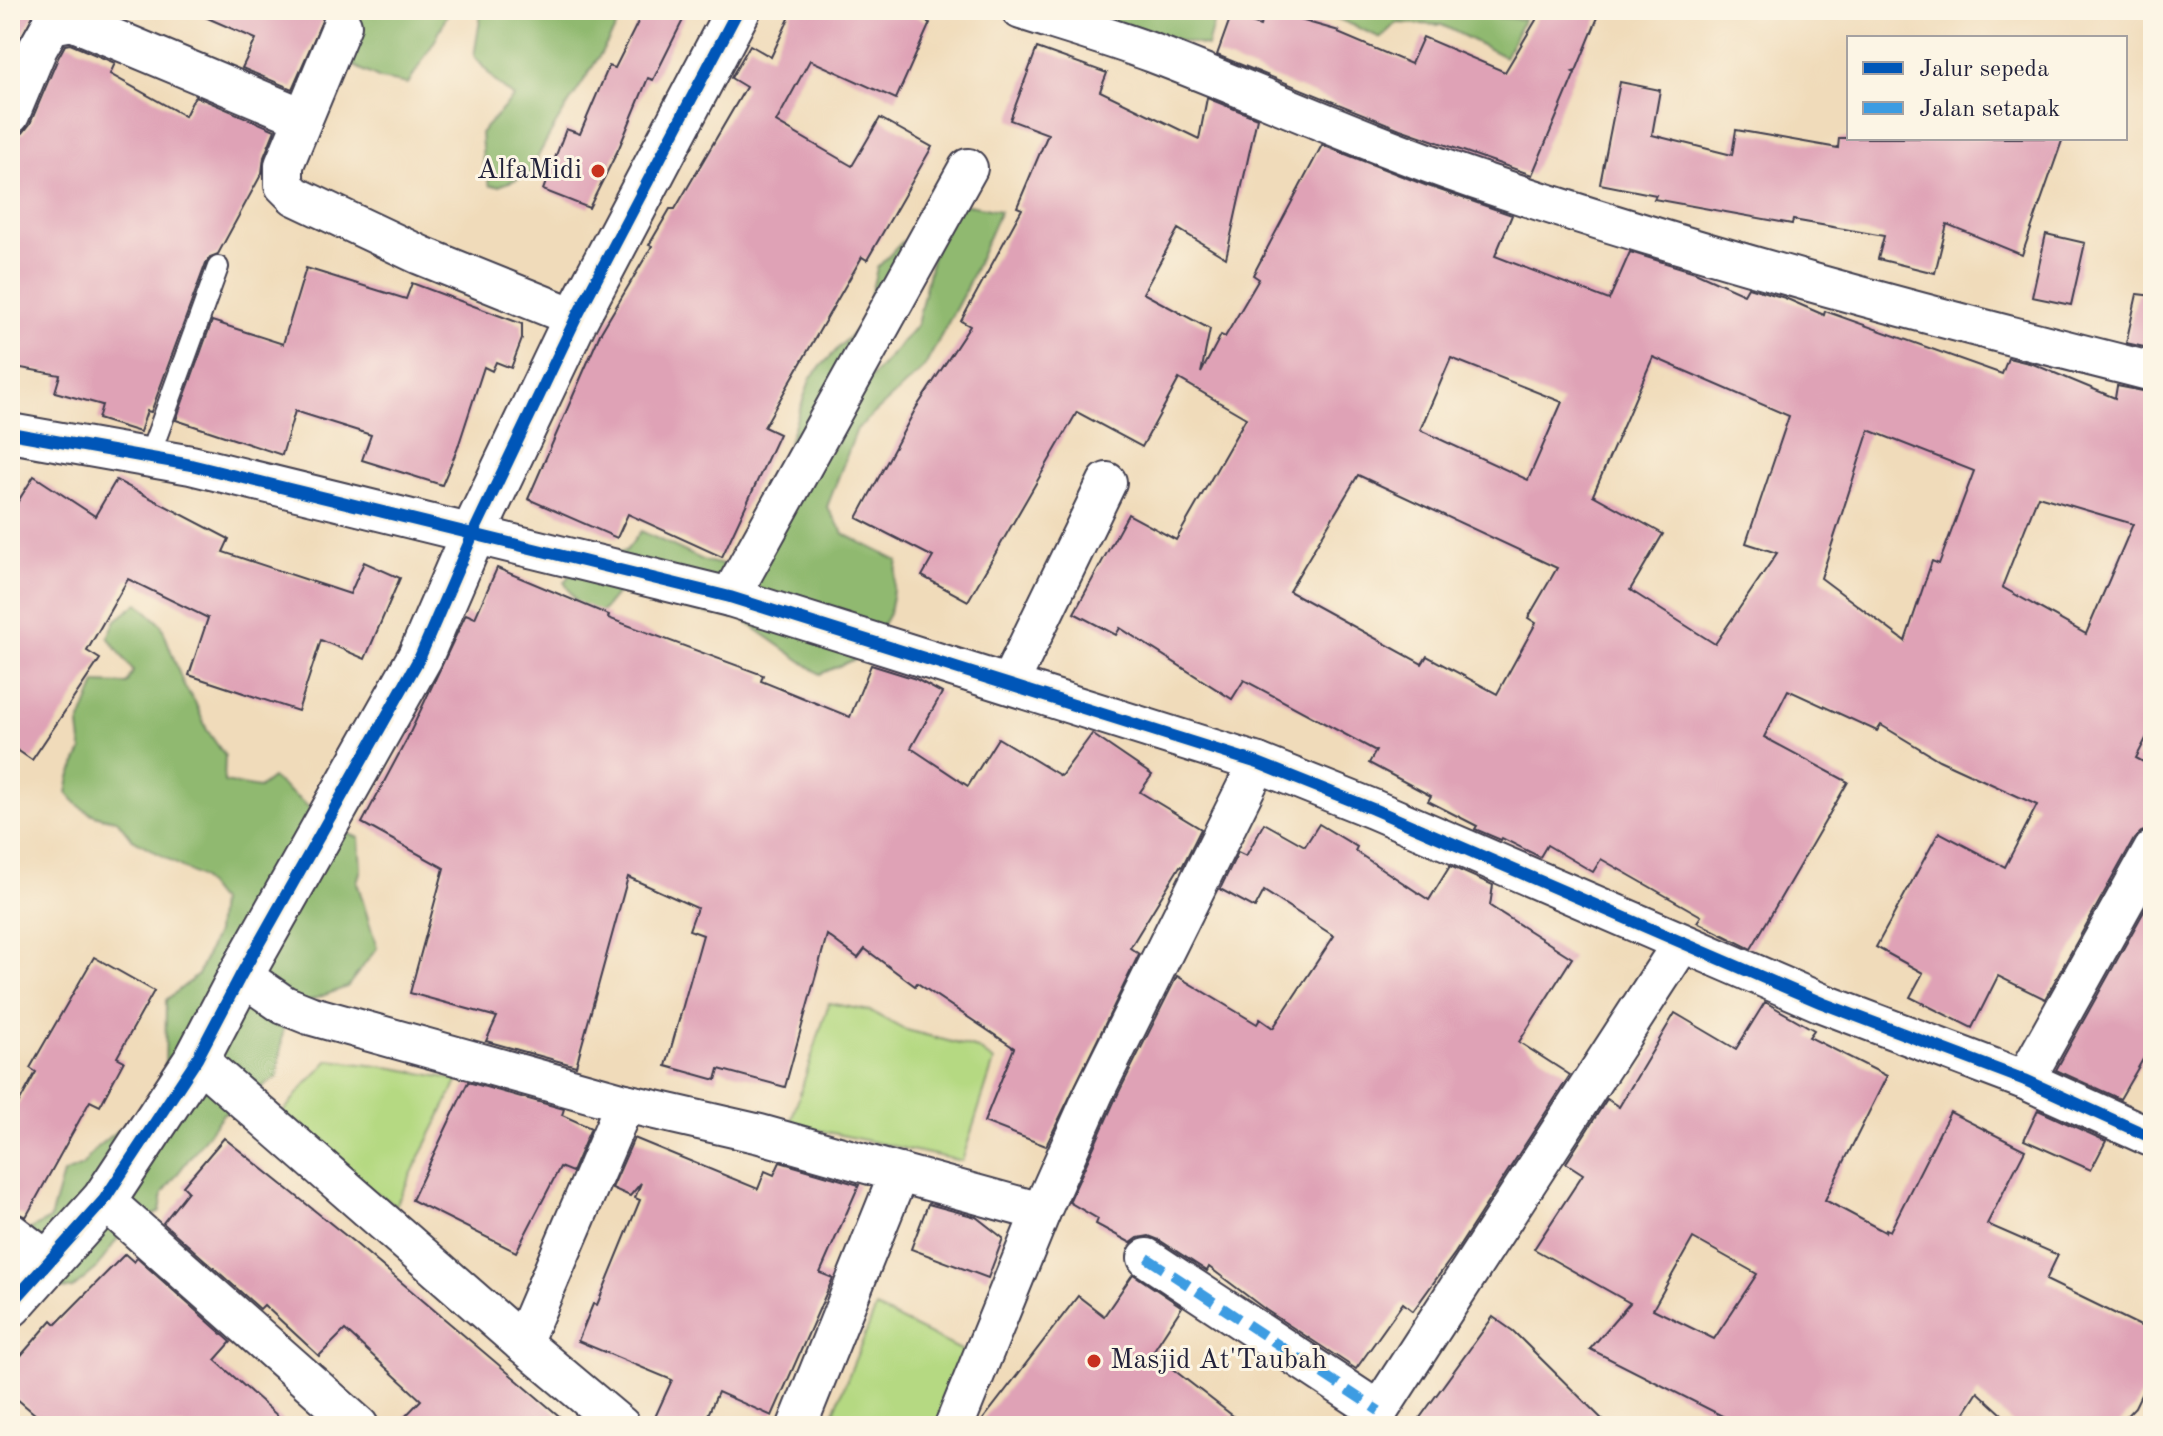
<svg xmlns="http://www.w3.org/2000/svg" width="2163" height="1436" font-family="'Old Standard TT',serif">
  <style>
    .green { fill: #b5d982; stroke: #6c7e5e; stroke-width: 2 }
    .forest { fill: #90b970; stroke: #596e56; stroke-width: 2 }
    .building { fill: #dfa2b6; fill-rule: evenodd }
    .lines { fill: none; stroke-linecap: round; stroke-linejoin: round }
    .service-casing { stroke: #413e4e; stroke-width: 24 }
    .minor-casing { stroke: #413e4e; stroke-width: 42 }
    .tertiary-casing { stroke: #413e4e; stroke-width: 48 }
    .service { stroke: #fff; stroke-width: 20 }
    .minor { stroke: #fff; stroke-width: 38 }
    .tertiary { stroke: #fff; stroke-width: 44 }
    .quiet { stroke: #3c9ce2; stroke-width: 10; stroke-dasharray: 20 10; stroke-linecap: butt }
    .cycleway-casing { stroke: #fcf5e5; stroke-width: 17 }
    .cycleway { stroke: #0057b8; stroke-width: 12 }
    .poi-dot { fill: #c8321e; stroke: #fcf5e5; stroke-width: 3 }
    .labels { text-anchor: middle; dominant-baseline: central; stroke-width: 6; stroke-linejoin: round; paint-order: stroke }
    .poi-label { font-size: 28px; fill: #22223b; stroke: #fcf5e5; text-anchor: end }
  </style>
  <rect width="100%" height="100%" fill="#fcf5e5"/>
  <filter id="ink" filterUnits="userSpaceOnUse"><feTurbulence type="fractalNoise" baseFrequency=".0125" numOctaves="2"/><feDisplacementMap in="SourceGraphic" scale="16" xChannelSelector="R" yChannelSelector="G"/><feConvolveMatrix kernelMatrix="1 2 1 2 8 2 1 2 1" color-interpolation-filters="sRGB"/></filter>
  <filter id="wash" filterUnits="userSpaceOnUse"><feTurbulence type="fractalNoise" baseFrequency=".006" numOctaves="4" result="noise"/><feDisplacementMap in="SourceGraphic" scale="32" xChannelSelector="R" yChannelSelector="G"/><feGaussianBlur stdDeviation="1.8" result="paint"/><feColorMatrix in="noise" values="0 0 0 0 0 0 0 0 0 0 0 0 0 0 0 0 0 1.4 0 .05"/><feComposite in="paint" operator="in"/></filter>
  <g filter="url(#wash)">
    <rect width="100%" height="100%" fill="#f0dbba"/>
    <!-- green -->
    <g class="green">
      <path d="M829,1003L870,1011L903,1029L978,1049L994,1061L962,1161L790,1124Z"/>
      <path d="M329,1060L394,1068L458,1080L396,1205L360,1183L282,1114L298,1093Z"/>
      <path d="M876,1308L975,1357L947,1426H828Z"/>
    </g>
    <!-- forest -->
    <g class="forest">
      <path d="M355,10H449L437,37L408,84L380,79L350,64V35Z"/>
      <path d="M476,10H625C597,69 555,115 530,174L499,186H490L483,162L481,132L514,97L496,82L474,56L481,14Z"/>
      <path d="M1069,10H1217L1207,46L1133,31Z"/>
      <path d="M1308,10H1477L1478,16L1524,19L1505,57L1442,25L1396,23L1381,38L1334,17Z"/>
      <path d="M963,204L1000,211L965,291L924,368L857,429L827,507L844,534L898,561L889,614L865,655L820,674L743,620L683,609L656,598L618,592L591,625L564,582L586,555L626,551L641,531L705,561L729,566L773,488L811,377L865,320L877,268L902,242L897,298L803,462L836,445L862,388L917,325L942,214Z"/>
      <path d="M138,603L161,624L184,686L195,702L207,730L225,756L224,782L259,788L272,778L337,829L359,838L361,869L357,882L377,948L347,987L289,1008L284,1020L278,1076L223,1114L163,1193L160,1212L123,1231L96,1269L72,1289L32,1287L10,1299V1243L25,1232L50,1219L63,1174L82,1166L97,1147L157,1098L165,1080L166,1000L198,975L216,933L219,901L201,878L131,838L117,820C94,817 82,812 67,793L70,777L82,751L79,726L96,683L127,684L133,671L108,637L116,620Z"/>
    </g>
    <g id="blocks">
      <!-- building -->
      <g class="building">
        <path d="M10,10H36L10,58Z"/>
        <path d="M189,10H327L292,89L242,68L256,39Z"/>
        <path d="M644,10H688L653,80L648,78L619,148L589,208L543,190L566,129L580,134L609,66L615,68Z"/>
        <path d="M793,10H901L930,23L896,99L810,60L776,122L852,166L880,118L932,147L867,260L862,257L764,427L779,434L722,557L628,514L617,538L528,499L600,334L652,246L649,245L670,209H675L746,87L731,78L750,45L771,57Z"/>
        <path d="M1265,10L1339,31L1338,33L1411,64L1423,37L1505,72L1542,10H1601L1576,71L1573,72L1575,73L1532,175L1400,129L1217,55L1231,16L1260,26Z"/>
        <path d="M70,44L115,63L110,74L185,116L195,96L275,130L264,157L262,173L218,254L210,257L206,263L151,412L147,411L140,432L98,419L102,405L55,392L60,375L10,366V137L23,133L30,124L58,58L65,45Z"/>
        <path d="M1037,48L1107,73L1100,91L1199,139L1207,98L1257,118L1226,258L1178,229L1143,293L1210,329L1201,373L1221,335L1225,337L1259,279L1253,275L1322,145L1425,185L1512,215L1495,256L1609,300L1630,252L1695,272L1744,294L1748,287L1785,298L1824,315L1825,311L2002,374L2008,358L2033,364L2115,398L2117,386L2153,393V725L2136,758L2153,767V828L2141,832L2134,839L2045,999L1998,976L1972,1028L1910,997L1923,973L1876,947L1939,832L2005,867L2037,805L1939,760L1881,725L1877,731L1788,690L1764,737L1848,782L1751,949L1697,922L1701,916L1601,859L1593,872L1547,845L1540,857L1502,838L1501,840L1475,829L1477,826L1428,801L1431,796L1369,763L1376,751L1244,680L1232,699L1120,628L1116,635L1074,613L1128,514L1176,540L1246,418L1179,379L1142,447L1077,412L968,601L922,576L933,557L857,518L916,408L970,326L961,321L1022,209L1017,207L1048,134L1010,120ZM1653,357L1789,416L1746,543L1777,553L1715,644L1630,590L1663,534L1593,495ZM1451,358L1562,402L1528,480L1420,430ZM1869,430L1974,471L1939,564L1932,561L1905,641L1821,578ZM1358,475L1557,568L1528,618L1536,623L1497,694L1427,656L1422,664L1289,591ZM2038,496L2133,524L2086,634L2002,587Z"/>
        <path d="M1620,82L1660,90L1652,135L1732,155L1736,130L1838,148L1839,138H2063L2022,255L1947,224L1935,273L1878,259L1884,236L1793,220L1792,224L1654,199L1656,195L1600,184Z"/>
        <path d="M2046,234L2085,243L2071,305L2032,297Z"/>
        <path d="M306,268L406,299L412,283L522,324V339L511,368L496,362L492,371L484,367L457,450L442,485L362,460L371,435L295,411L282,455L176,420L212,321L283,344Z"/>
        <path d="M2137,294L2153,296V349L2126,343Z"/>
        <path d="M34,476L95,516L116,480L229,539L223,552L350,594L364,562L400,578L365,659L321,640L298,711L189,675L208,618L128,579L87,651L100,659L32,760L10,745V514Z"/>
        <path d="M497,568L609,615L608,618L763,675L761,681L850,717L871,665L916,679L942,693L911,748L968,786L998,738L1061,776L1092,734L1152,775L1140,792L1201,829L1182,867L1180,866L1130,948L1139,954L1046,1146L984,1122L1014,1048L917,983L915,986L865,949L858,958L827,935L785,1087L719,1069L716,1080L666,1066L703,935L689,930L697,908L628,877L576,1066L486,1041L497,1017L410,993L444,868L362,823L407,739L466,614L475,618Z"/>
        <path d="M1264,823L1305,846L1319,824L1357,847L1355,851L1429,900L1450,866L1493,885L1490,906L1572,958L1519,1042L1570,1075L1455,1253L1413,1311L1403,1303L1356,1369L1266,1310L1209,1267L1207,1271L1159,1240L1149,1236L1138,1238L1131,1243L1096,1224L1098,1219L1069,1202L1114,1102L1177,976L1257,1024L1260,1019L1273,1028L1334,936L1264,891L1255,908L1220,889L1238,852L1246,856Z"/>
        <path d="M2153,895V1042L2120,1099L2056,1070Z"/>
        <path d="M94,957L154,991L117,1057L124,1061L100,1106L90,1101L26,1217L10,1210V1119L36,1072L30,1068Z"/>
        <path d="M1765,1002L1814,1030L1809,1037L1887,1076L1825,1200L1885,1232L1886,1229L1890,1231L1950,1112L2025,1150L1987,1224L2058,1255L2046,1280L2153,1332V1370L2135,1407L2117,1426H2015L1978,1392L1956,1426H1742L1590,1349L1630,1303L1534,1249L1583,1174L1566,1163L1607,1099L1619,1107L1675,1013L1736,1049ZM1693,1238L1757,1274L1714,1339L1653,1309Z"/>
        <path d="M468,1082L564,1109L562,1115L591,1128L572,1172L560,1167L516,1252L412,1200Z"/>
        <path d="M2038,1110L2106,1141L2091,1170L2024,1140Z"/>
        <path d="M224,1138L355,1243L571,1426H396L421,1400L345,1330L319,1356L264,1305L260,1309L163,1223L188,1191L183,1186Z"/>
        <path d="M634,1138L758,1189L765,1171L774,1175L780,1162L859,1185L820,1273L833,1278L772,1416L718,1392L703,1426H651L672,1380L578,1341L593,1304L597,1305L640,1200L635,1198L641,1183L630,1196L612,1188Z"/>
        <path d="M928,1204L976,1217L1003,1238L988,1278L911,1249Z"/>
        <path d="M125,1254L134,1262L137,1258L231,1342L215,1360L289,1426H49L10,1393V1368L52,1320L56,1324Z"/>
        <path d="M1133,1274L1182,1307L1152,1353L1246,1426H978L1078,1296L1104,1316Z"/>
        <path d="M1493,1317L1513,1331L1609,1426H1414Z"/>
      </g>
    </g>
  </g>
  <g filter="url(#ink)">
    <use href="#blocks" fill-opacity="0" stroke="#413e4e" stroke-width="2"/>
    <g class="lines">
      <!-- service casing -->
      <g class="service-casing">
        <path id="service" d="M149,457L218,267"/>
      </g>
      <!-- minor casing -->
      <g class="minor-casing">
        <g id="minor">
          <path d="M1021,10C1065,24 1110,37 1153,53C1260,94 1364,142 1473,179C1696,254 1925,315 2153,372"/>
          <path d="M342,25L284,165V185L295,196L420,255L576,318"/>
          <path d="M10,115L38,48L51,25L72,21L302,117"/>
          <path d="M10,433L191,465L730,597L1258,763L1373,809L1822,1003L2025,1080L2153,1138"/>
          <path d="M730,597L968,168"/>
          <path d="M1009,684L1107,482"/>
          <path d="M241,975L284,1005L309,1015L625,1103L760,1134L899,1173L797,1426"/>
          <path d="M197,1059L522,1343L621,1426"/>
          <path d="M2025,1080L2153,850"/>
          <path d="M899,1173L1041,1212"/>
          <path d="M104,1200L359,1426"/>
          <path d="M10,1232L49,1262"/>
          <path d="M1147,1258L1379,1411"/>
          <path d="M522,1343L625,1103"/>
          <path d="M954,1426L1041,1212L1094,1093L1258,763"/>
          <path d="M1369,1426L1682,943"/>
        </g>
      </g>
      <!-- tertiary casing -->
      <g class="tertiary-casing">
        <path id="tertiary" d="M10,1305L104,1200L197,1059L241,975L420,657L473,534L576,318L738,10"/>
      </g>
      <!-- service -->
      <use href="#service" class="service"/>
      <!-- minor -->
      <use href="#minor" class="minor"/>
      <!-- tertiary -->
      <use href="#tertiary" class="tertiary"/>
      <!-- quiet -->
      <path class="quiet" d="M1147,1258L1379,1411"/>
      <!-- cycleway casing -->
      <g class="cycleway-casing">
        <g id="cycleway">
          <path d="M10,433L191,465L730,597L1258,763L1373,809L1822,1003L2025,1080L2153,1138"/>
          <path d="M10,1305L104,1200L197,1059L241,975L420,657L473,534L576,318L738,10"/>
        </g>
      </g>
      <!-- cycleway -->
      <use href="#cycleway" class="cycleway"/>
    </g>
  </g>
  <!-- markers -->
  <g class="poi-dot">
    <circle cx="598" cy="171" r="8"/>
    <circle cx="1094" cy="1361" r="8"/>
  </g>
  <g class="labels">
    <!-- poi labels -->
    <g class="poi-label">
      <text x="582" y="171">AlfaMidi</text>
      <text x="1110" y="1361" text-anchor="start">Masjid At'Taubah</text>
    </g>
  </g>
  <!-- margin -->
  <rect width="2163" height="1436" fill="none" stroke="#fcf5e5" stroke-width="40"/>
  <!-- legend -->
  <rect x="1847" y="36" width="280" height="104" fill="#fcf5e5" stroke="#a5a1a1" stroke-width="2"/>
  <rect x="1863" y="62" width="40" height="12" fill="#0057b8" stroke="#a5a1a1" stroke-width="2"/>
  <text x="1919" y="76" font-size="24" fill="#22223b">Jalur sepeda</text>
  <rect x="1863" y="102" width="40" height="12" fill="#3c9ce2" stroke="#a5a1a1" stroke-width="2"/>
  <text x="1919" y="116" font-size="24" fill="#22223b">Jalan setapak</text>
</svg>
